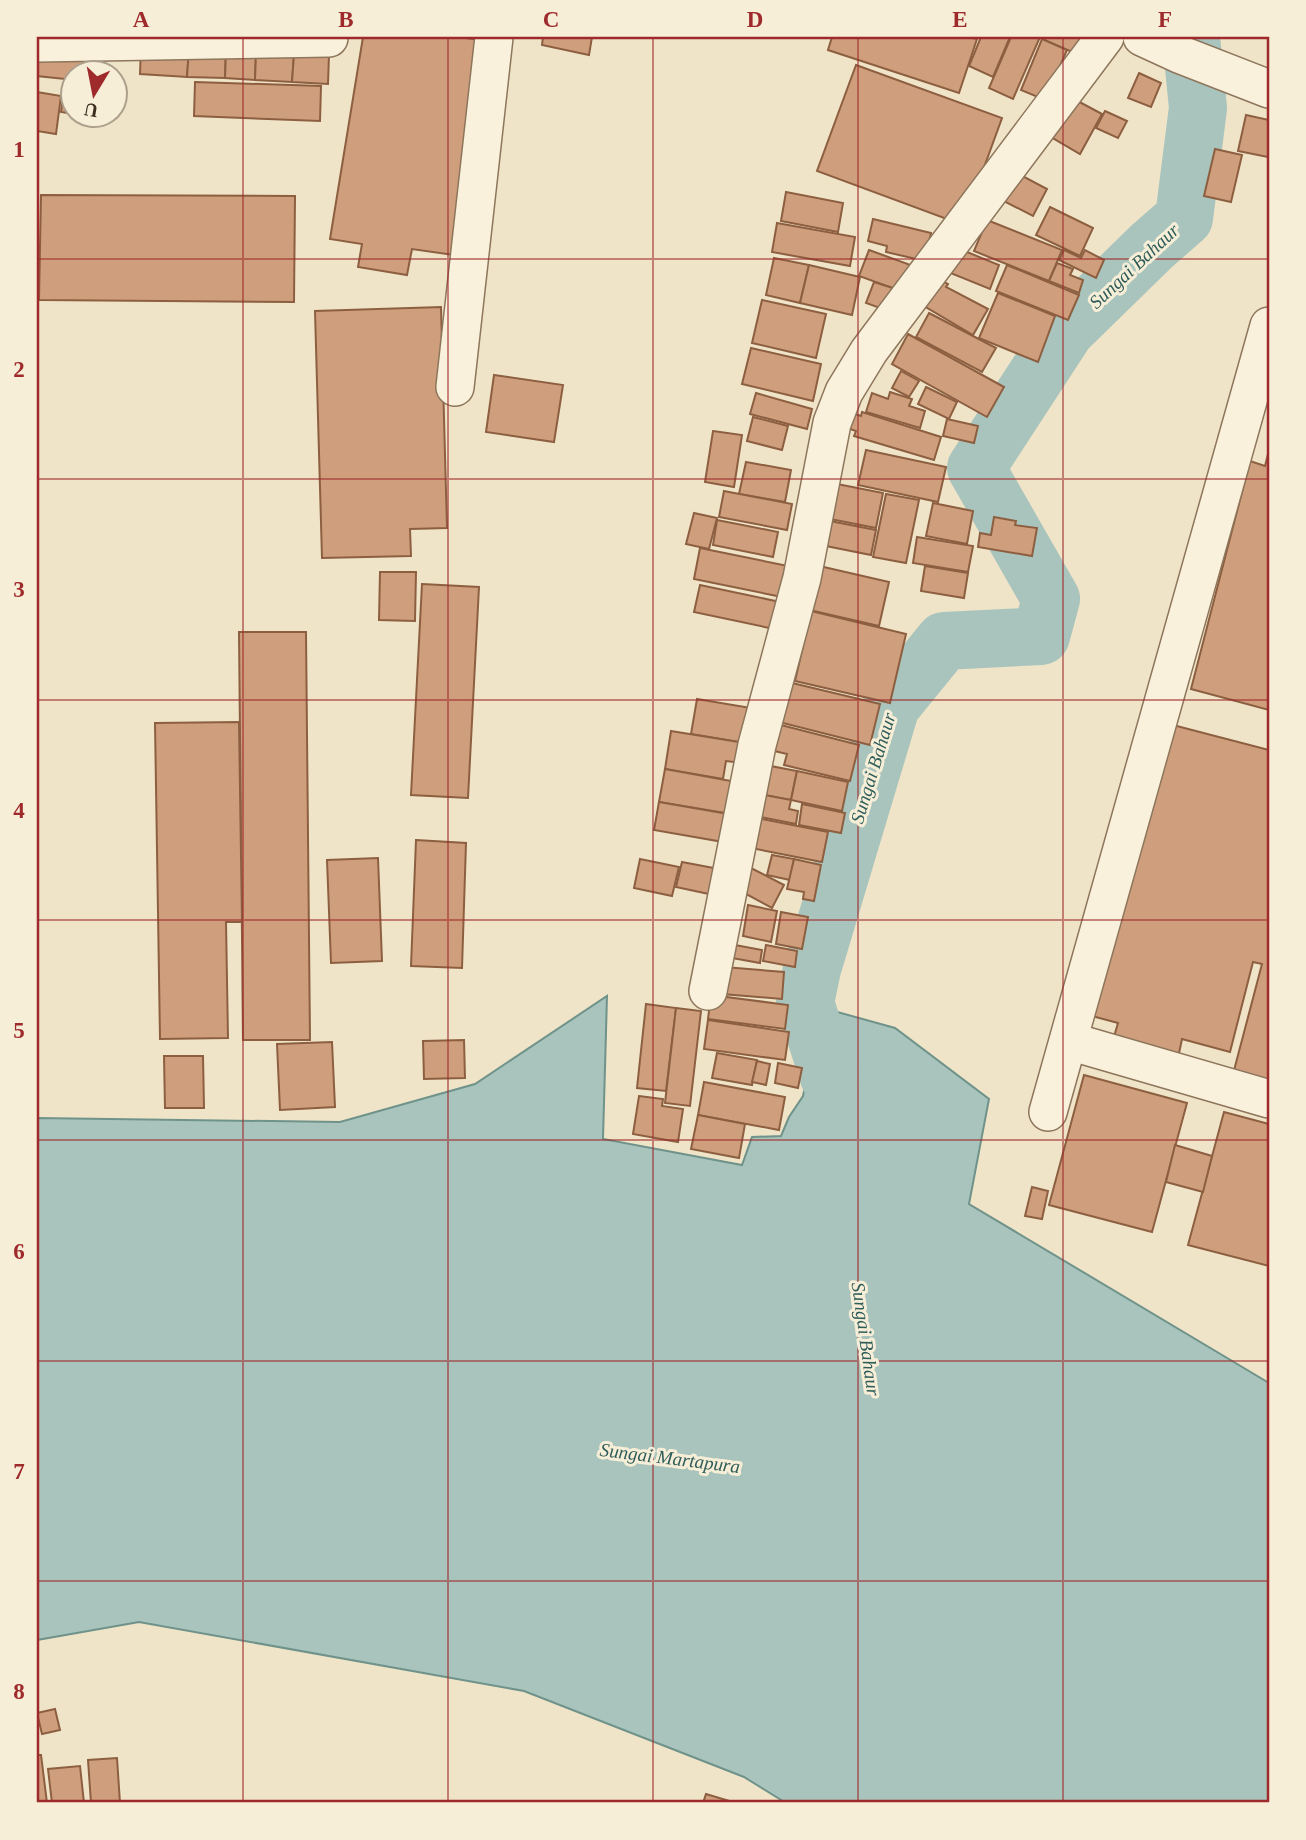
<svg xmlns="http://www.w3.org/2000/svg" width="1306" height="1840" font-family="Georgia,serif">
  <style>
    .water { fill: #a9c4bc; stroke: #6f938a; stroke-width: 2 }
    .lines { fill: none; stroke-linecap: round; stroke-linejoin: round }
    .river { stroke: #a9c4bc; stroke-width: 58 }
    .building { fill: #cf9f7d; stroke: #8d5f41; stroke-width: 2 }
    .minor-casing { stroke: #8d765c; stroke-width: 40 }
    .minor { stroke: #faf1dc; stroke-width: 37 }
    .grid { fill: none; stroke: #9e2a2b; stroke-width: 2; stroke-opacity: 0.55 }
    .labels { text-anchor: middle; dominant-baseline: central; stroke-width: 6; stroke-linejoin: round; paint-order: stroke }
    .water-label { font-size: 19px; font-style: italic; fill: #2f5d5a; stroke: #f7eed8 }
    .neatline { fill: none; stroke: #9e2a2b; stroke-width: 2.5 }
    .grid-label { font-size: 23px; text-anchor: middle; font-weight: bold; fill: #9e2a2b }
  </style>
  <rect width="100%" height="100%" fill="#f0e4c8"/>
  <!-- water -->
  <path class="water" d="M607,996L603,1139L742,1165L752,1137L781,1136L789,1117L803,1096L809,1067L797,1056L805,1003L895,1028L989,1099L969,1204L1269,1383V1803H786L744,1777L524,1691L139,1622L37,1640V1118L340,1122L475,1084Z"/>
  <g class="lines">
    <!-- river -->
    <path class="river" d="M829,1077L805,1003L812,969L891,706L944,641L1041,636L1051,599L976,468L1066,330L1152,246L1184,218L1198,108L1191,37"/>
  </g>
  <!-- building -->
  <g class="building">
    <path d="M363,37H459L487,41L454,255L412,249L407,275L358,267L362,244L330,239Z"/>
    <path d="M543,37H592L589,55L542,45Z"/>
    <path d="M832,37H968L977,39L959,93L828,50Z"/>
    <path d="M981,37H1010L993,77L969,66Z"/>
    <path d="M1011,37H1040L1013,99L989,88Z"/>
    <path d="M1043,37H1084L1086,58L1042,39Z"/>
    <path d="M1042,39L1067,50L1045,100L1021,90Z"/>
    <path d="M37,45L91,50L88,74H74V80L37,76Z"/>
    <path d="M141,46L189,48L187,77L140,74Z"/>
    <path d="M189,48L226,50L225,78L187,77Z"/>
    <path d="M226,50L256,52L255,80L225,78Z"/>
    <path d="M256,52L294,54L292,82L255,80Z"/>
    <path d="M294,54L329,55L328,84L292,82Z"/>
    <path d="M856,65L1002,118L963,225L817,171Z"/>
    <path d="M1139,73L1161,83L1151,107L1128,98Z"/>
    <path d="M195,82L321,86L320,121L194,116Z"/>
    <path d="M65,83L74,84V114L61,112Z"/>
    <path d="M37,92L61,96L56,134L37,131Z"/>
    <path d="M1072,98L1102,114L1080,154L1051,137Z"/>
    <path d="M1105,111L1127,121L1118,138L1096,128Z"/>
    <path d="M1246,115L1269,120L1268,157L1238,151Z"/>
    <path d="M1215,149L1242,155L1231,202L1204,196Z"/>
    <path d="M1015,172L1047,189L1033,216L1000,199Z"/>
    <path d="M786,192L843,203L838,232L781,221Z"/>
    <path d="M41,195L295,196L294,302L39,300Z"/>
    <path d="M1050,207L1093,228L1080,256L1036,235Z"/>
    <path d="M873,219L931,233L925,261L886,252L887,246L868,241Z"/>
    <path d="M987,220L1062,250L1049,281L974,251Z"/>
    <path d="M777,223L855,237L850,266L772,252Z"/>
    <path d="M957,248L999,265L990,289L948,272Z"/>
    <path d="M869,250L916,267L906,293L859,276Z"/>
    <path d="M1064,250L1081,258L1085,250L1104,260L1096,278L1059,260Z"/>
    <path d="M774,258L809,265L800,303L766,295Z"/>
    <path d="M1057,263L1073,269L1070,275L1083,280L1079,293L1049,281Z"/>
    <path d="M809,265L860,277L852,315L800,303Z"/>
    <path d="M1007,265L1079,295L1068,320L996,291Z"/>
    <path d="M928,273L948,284L946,287L988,309L973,335L914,300Z"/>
    <path d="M874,282L902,291L894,313L866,303Z"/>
    <path d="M998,293L1055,316L1038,362L979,338Z"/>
    <path d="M762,300L826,314L816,358L752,343Z"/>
    <path d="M441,307L447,528L410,529L411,556L322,558L315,311Z"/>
    <path d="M929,313L996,348L982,372L916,337Z"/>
    <path d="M908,334L1004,387L987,417L892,364Z"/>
    <path d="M751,348L821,364L813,401L742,384Z"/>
    <path d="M901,371L919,381L909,397L892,388Z"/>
    <path d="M494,375L563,385L554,442L486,432Z"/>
    <path d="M926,387L957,402L949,419L918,404Z"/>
    <path d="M890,392L912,399L909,406L925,411L920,428L866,412L872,393L888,399Z"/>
    <path d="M756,393L812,409L807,429L750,414Z"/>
    <path d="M843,410L861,416L862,412L941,437L934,460L854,436L856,431L839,425Z"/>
    <path d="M753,417L788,426L782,450L747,441Z"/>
    <path d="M947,419L978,426L974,443L943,436Z"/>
    <path d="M713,431L742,435L734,487L705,482Z"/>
    <path d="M866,450L946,467L938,502L858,485Z"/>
    <path d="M1269,450V710L1191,689L1250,461L1265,466Z"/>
    <path d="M746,462L791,470L785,502L739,494Z"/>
    <path d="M827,482L883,493L876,528L820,517Z"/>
    <path d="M724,491L792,504L787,530L719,517Z"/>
    <path d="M886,494L919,500L906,563L873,557Z"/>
    <path d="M933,503L973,511L967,544L926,536Z"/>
    <path d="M694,513L717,518L709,549L686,544Z"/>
    <path d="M994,517L1016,521L1015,525L1037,528L1032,556L978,547L980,533L991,535Z"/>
    <path d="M717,520L778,532L773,557L713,545Z"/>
    <path d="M825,520L876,530L871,555L811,543Z"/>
    <path d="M917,537L973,546L968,572L913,563Z"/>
    <path d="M700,548L788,566L782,597L694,579Z"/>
    <path d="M815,565L889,582L879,626L805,609Z"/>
    <path d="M925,566L968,573L964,598L921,591Z"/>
    <path d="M380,572H416L415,621L379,620Z"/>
    <path d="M422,584L479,587L468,798L411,795Z"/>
    <path d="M700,585L785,603L779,630L694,612Z"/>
    <path d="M811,611L906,634L890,703L795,681Z"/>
    <path d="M239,632H306L310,1040H243Z"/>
    <path d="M788,682L880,704L870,745L779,722Z"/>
    <path d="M697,699L751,708L745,743L691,734Z"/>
    <path d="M239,722L242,922H226L228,1038L160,1039L155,723Z"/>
    <path d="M777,724L859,745L850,781L784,765L787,754L770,750Z"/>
    <path d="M1169,724L1269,750V1087L1232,1078L1262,964L1253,962L1230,1052L1182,1039L1178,1058L1113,1040L1118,1023L1092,1016Z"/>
    <path d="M671,731L745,743L742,763L726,761L723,779L665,769Z"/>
    <path d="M760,764L797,771L791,800L754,793Z"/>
    <path d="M665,769L731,781L725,813L659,802Z"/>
    <path d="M797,771L848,782L842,811L791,800Z"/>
    <path d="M754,793L791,800L789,809L798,811L796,824L750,815Z"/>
    <path d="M659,802L734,815L729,843L654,830Z"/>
    <path d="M802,804L845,813L841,833L799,825Z"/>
    <path d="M752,817L828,832L822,862L746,847Z"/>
    <path d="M416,840L466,843L462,968L411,966Z"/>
    <path d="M772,855L794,859L790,880L767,875Z"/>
    <path d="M378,858L382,961L331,963L327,860Z"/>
    <path d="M640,859L679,867L672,896L634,888Z"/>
    <path d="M794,859L821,865L814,901L803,899L804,892L787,889Z"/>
    <path d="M682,862L714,868L709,894L676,887Z"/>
    <path d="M747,866L784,885L772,908L735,888Z"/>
    <path d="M748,905L777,911L771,942L743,936Z"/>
    <path d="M781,912L808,917L802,949L776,944Z"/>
    <path d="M735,945L762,950L760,963L732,958Z"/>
    <path d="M766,945L797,951L795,967L763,961Z"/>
    <path d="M724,967L784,972L782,999L722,994Z"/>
    <path d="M711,995L788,1005L785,1029L708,1019Z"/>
    <path d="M646,1004L676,1008L666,1091L637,1088Z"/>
    <path d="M676,1008L701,1011L690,1106L665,1103Z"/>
    <path d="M708,1020L789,1032L785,1060L704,1049Z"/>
    <path d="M464,1040L465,1078L424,1079L423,1041Z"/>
    <path d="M332,1042L335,1107L280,1110L277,1044Z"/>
    <path d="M717,1053L757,1060L752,1085L712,1078Z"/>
    <path d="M164,1056H203L204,1108H165Z"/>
    <path d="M757,1061L770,1064L766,1085L752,1082Z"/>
    <path d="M778,1063L802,1068L798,1088L775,1083Z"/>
    <path d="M1084,1075L1187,1103L1152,1232L1049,1205Z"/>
    <path d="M704,1082L785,1097L779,1130L698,1115Z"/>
    <path d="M639,1096L663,1099L662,1106L683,1109L678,1142L633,1134Z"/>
    <path d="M1224,1112L1269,1124V1266L1188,1245Z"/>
    <path d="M698,1115L745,1124L739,1158L691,1149Z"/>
    <path d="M1175,1145L1212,1156L1203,1192L1166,1182Z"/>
    <path d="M1032,1187L1048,1191L1042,1219L1025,1216Z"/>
    <path d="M55,1709L60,1730L42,1734L37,1713Z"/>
    <path d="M37,1755H41L47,1803H37Z"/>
    <path d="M117,1758L120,1803H91L88,1760Z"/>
    <path d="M80,1766L84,1803H52L48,1769Z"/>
    <path d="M706,1794L736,1803H703Z"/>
  </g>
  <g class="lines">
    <!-- minor casing -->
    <g class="minor-casing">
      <g id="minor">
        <path d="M1142,37L1179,54L1269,89"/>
        <path d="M37,43L329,38"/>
        <path d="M455,387L494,37"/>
        <path d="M708,991L757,745L802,578L832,423L844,392L869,351L1105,37"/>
        <path d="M1069,1041L1269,1099"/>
        <path d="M1048,1112L1269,326"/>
      </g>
    </g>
    <!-- minor -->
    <use href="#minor" class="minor"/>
  </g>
  <!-- grid -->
  <path class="grid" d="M243,37V1803M448,37V1803M653,37V1803M858,37V1803M1063,37V1803M37,259H1269M37,479H1269M37,700H1269M37,920H1269M37,1140H1269M37,1361H1269M37,1581H1269"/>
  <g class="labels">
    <!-- water labels -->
    <g class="water-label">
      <text transform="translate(1134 266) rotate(-43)">Sungai Bahaur</text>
      <text transform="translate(873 768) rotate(-73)">Sungai Bahaur</text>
      <text transform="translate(866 1339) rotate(82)">Sungai Bahaur</text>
      <text transform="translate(670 1458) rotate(7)">Sungai Martapura</text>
    </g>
  </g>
  <!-- border -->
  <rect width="1306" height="1840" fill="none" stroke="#f7eed8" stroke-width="77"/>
  <!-- north arrow -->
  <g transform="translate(94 94) rotate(190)"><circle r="33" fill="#f7eed8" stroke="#ada18e" stroke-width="2"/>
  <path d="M0-5L12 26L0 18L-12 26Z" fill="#9e2a2b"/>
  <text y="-10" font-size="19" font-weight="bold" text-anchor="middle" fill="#3d2e20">U</text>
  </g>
  <rect x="38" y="38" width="1230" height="1763" class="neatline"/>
  <g class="grid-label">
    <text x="141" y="27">A</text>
    <text x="346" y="27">B</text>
    <text x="551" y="27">C</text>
    <text x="755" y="27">D</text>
    <text x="960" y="27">E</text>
    <text x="1165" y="27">F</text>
    <text x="19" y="157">1</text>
    <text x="19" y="377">2</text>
    <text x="19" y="597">3</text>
    <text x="19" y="818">4</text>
    <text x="19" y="1038">5</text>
    <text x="19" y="1259">6</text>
    <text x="19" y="1479">7</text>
    <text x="19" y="1699">8</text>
  </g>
</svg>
